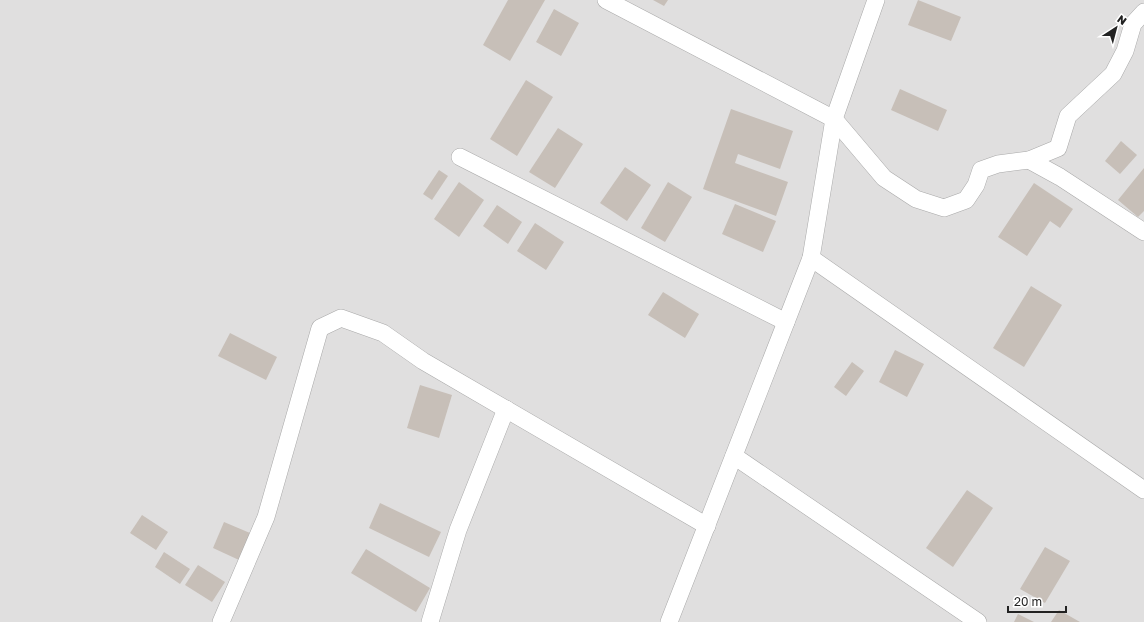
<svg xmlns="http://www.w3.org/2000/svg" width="1144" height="622" font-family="'Golos Text',sans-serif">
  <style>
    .residential { fill: #e0dfdf }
    .building { fill: #c7bfb8 }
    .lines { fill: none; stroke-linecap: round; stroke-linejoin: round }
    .minor-casing { stroke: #a9a9a9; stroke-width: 18 }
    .minor { stroke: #fff; stroke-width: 17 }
  </style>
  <rect width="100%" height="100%" fill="#f2efe9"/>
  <!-- residential -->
  <rect class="residential" x="0" y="0" width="1144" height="622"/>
  <!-- building -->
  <g class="building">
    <path d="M508,0H545L510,61L483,45Z"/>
    <path d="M653,0H668L664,6Z"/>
    <path d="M918,0L961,17L951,41L908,25Z"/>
    <path d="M554,9L579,23L561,56L536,42Z"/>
    <path d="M526,80L553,97L517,156L490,139Z"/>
    <path d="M900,89L947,110L938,131L891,110Z"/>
    <path d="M731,109L793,131L780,169L738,154L735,163L788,182L776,216L703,189Z"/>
    <path d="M558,128L583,144L555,188L529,172Z"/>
    <path d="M1121,141L1137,155L1120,174L1105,161Z"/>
    <path d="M625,167L651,185L627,221L600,203Z"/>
    <path d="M1144,168V211L1138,217L1118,200Z"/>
    <path d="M439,170L448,176L432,200L423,194Z"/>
    <path d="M459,182L484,200L459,237L434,219Z"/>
    <path d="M668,182L692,197L665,242L641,228Z"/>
    <path d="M1034,183L1073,209L1060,228L1050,221L1027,256L998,237Z"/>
    <path d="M735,204L776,221L763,252L722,234Z"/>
    <path d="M497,205L522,222L508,244L483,226Z"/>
    <path d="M535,223L564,242L546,270L517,251Z"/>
    <path d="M1031,286L1062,305L1024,367L993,348Z"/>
    <path d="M663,292L699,314L685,338L648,315Z"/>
    <path d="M230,333L277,357L266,380L218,356Z"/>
    <path d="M895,350L924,364L907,397L879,382Z"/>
    <path d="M852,362L864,371L846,396L834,387Z"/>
    <path d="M420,385L452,395L439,438L407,428Z"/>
    <path d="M967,490L993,508L953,567L926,548Z"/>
    <path d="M380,503L441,532L429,557L369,528Z"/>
    <path d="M142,515L168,532L156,550L130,533Z"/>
    <path d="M224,522L250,533L239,560L213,548Z"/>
    <path d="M1045,547L1070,561L1045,603L1020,589Z"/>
    <path d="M366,549L430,588L416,612L351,573Z"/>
    <path d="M164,552L190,569L180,584L155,567Z"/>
    <path d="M198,565L225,582L212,602L185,585Z"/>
    <path d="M1059,610L1080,622H1051Z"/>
    <path d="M1018,614L1034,622H1014Z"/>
  </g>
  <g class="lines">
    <!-- minor casing -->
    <g class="minor-casing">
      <g id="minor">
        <path d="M606,0L834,119L884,178L916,199L944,208L966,200L976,185L981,170L998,164L1029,160L1058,148L1068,116L1113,74L1125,51L1133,24L1144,12"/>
        <path d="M460,157L786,322"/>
        <path d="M1029,160L1060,177L1144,232"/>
        <path d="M811,258L1144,490"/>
        <path d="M734,456L978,622"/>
        <path d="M221,622L266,517L320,328L341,318L383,333L423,361L707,526"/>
        <path d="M430,622L458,530L506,409"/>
        <path d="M669,622L811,258L834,119L876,0"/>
      </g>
    </g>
    <!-- minor -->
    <use href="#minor" class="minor"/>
  </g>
  <!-- north arrow -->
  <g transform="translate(1116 28) rotate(36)" stroke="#ffffff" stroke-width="3" paint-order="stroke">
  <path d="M0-3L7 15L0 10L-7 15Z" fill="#222222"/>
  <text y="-6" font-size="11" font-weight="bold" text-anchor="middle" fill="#222222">N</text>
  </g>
  <!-- scale -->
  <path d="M1008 606v6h58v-6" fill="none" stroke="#222222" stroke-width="2"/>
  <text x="1014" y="606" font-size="12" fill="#222222" stroke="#ffffff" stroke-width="3" paint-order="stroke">20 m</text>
</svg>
